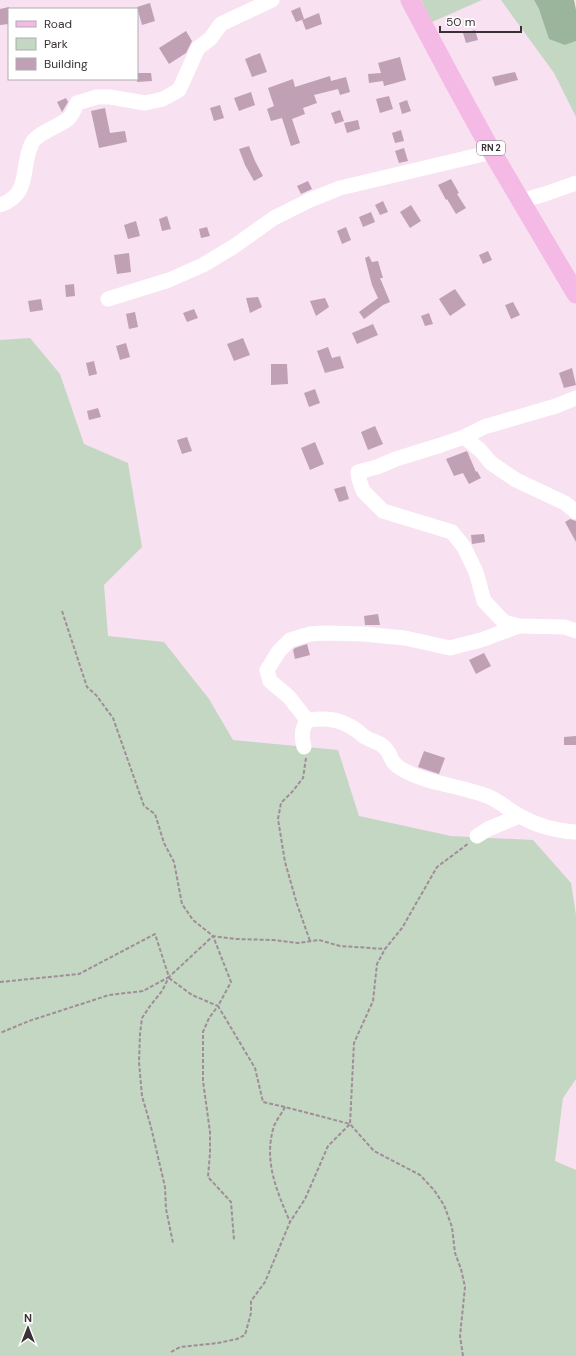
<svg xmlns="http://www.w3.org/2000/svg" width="576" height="1356" font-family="'DM Sans',sans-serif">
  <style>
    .green { fill: #c3d7c3 }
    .forest { fill: #9bb59c }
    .building { fill: #bfa0b5 }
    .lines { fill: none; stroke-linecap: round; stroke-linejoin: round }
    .path { stroke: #9f8e99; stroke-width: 2; stroke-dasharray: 4 2; stroke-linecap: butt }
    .minor { stroke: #fff; stroke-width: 15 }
    .major { stroke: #f4b9e4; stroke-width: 19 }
    .labels { text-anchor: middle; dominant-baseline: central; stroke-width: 3; stroke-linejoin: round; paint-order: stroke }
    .shield { fill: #fff; stroke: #756f73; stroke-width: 1 }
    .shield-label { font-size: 9px; font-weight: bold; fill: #3a3137 }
  </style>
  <rect width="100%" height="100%" fill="#f8e1f0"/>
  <!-- green -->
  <g class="green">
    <path d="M421,0H482L432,22Z"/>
    <path d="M501,0H534L539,9L565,45L576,41V117L554,73Z"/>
    <path d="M30,338L60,374L84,444L128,463L142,547L104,585L108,636L164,642L209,699L233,740L338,750L359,816L451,836L533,840L571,883L576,915V1079L563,1098L555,1161L576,1170V1356H0V340Z"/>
  </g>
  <!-- forest -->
  <path class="forest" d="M534,0H574L576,10V41L565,45L549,39L539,9Z"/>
  <!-- building -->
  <g class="building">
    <path d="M150,3L155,21L142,25L137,7Z"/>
    <path d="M9,7V24L0,25V9Z"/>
    <path d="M300,7L304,19L296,22L291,11Z"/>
    <path d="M319,13L322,24L306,30L302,20Z"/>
    <path d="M475,30L478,40L466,43L463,33Z"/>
    <path d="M186,31L192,41L186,53L169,64L159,48Z"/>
    <path d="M260,53L267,72L252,77L245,59Z"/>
    <path d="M400,57L406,80L384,86L383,81L369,83L368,74L381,73L378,63Z"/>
    <path d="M515,72L518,80L495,86L492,77Z"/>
    <path d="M137,73H151L152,81L137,82Z"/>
    <path d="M330,76L331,81L346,77L350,92L340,95L338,89L314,95L317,103L303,108L305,114L292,119L300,143L291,146L282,118L271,121L267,109L274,106L268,88L293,79L295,87Z"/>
    <path d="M251,92L255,105L239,111L234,98Z"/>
    <path d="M389,96L393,109L380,113L376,99Z"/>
    <path d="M66,98L68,102L62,112L57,102Z"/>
    <path d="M407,100L411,111L402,114L399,103Z"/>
    <path d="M220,105L224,118L214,121L210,108Z"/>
    <path d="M105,108L110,133L125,131L127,142L99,148L91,111Z"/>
    <path d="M340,110L344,121L335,124L331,113Z"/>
    <path d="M358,120L360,129L347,133L344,123Z"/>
    <path d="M401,130L404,141L395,143L392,133Z"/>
    <path d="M249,146L255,161L263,176L254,181L245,165L239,149Z"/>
    <path d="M404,148L408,161L399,163L395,151Z"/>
    <path d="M451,179L459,193L457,194L466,208L456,214L447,199L446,200L438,185Z"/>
    <path d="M308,181L312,189L301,194L297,186Z"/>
    <path d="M383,201L388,212L380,215L375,205Z"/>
    <path d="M411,205L421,221L410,228L400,212Z"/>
    <path d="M371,212L375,222L363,227L359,217Z"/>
    <path d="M167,216L171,229L162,231L159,219Z"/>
    <path d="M136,221L140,236L128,239L124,225Z"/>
    <path d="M207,227L210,236L201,238L199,229Z"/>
    <path d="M346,227L351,240L342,244L337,231Z"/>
    <path d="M488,251L492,260L483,264L479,255Z"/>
    <path d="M129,253L131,272L117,274L114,255Z"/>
    <path d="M369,256L372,262L378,261L383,278H380L390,302L383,305L364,319L359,312L378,298L372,285L365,258Z"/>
    <path d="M74,284L75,296L66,297L65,285Z"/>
    <path d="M455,289L466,305L450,316L439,299Z"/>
    <path d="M258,297L262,307L250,313L246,298Z"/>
    <path d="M325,298L329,307L316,316L310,301Z"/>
    <path d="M41,299L43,310L30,312L28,301Z"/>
    <path d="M513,302L520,315L511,319L505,305Z"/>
    <path d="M194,309L198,318L187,322L183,313Z"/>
    <path d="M135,312L138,327L129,329L126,314Z"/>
    <path d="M429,313L433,324L425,326L421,316Z"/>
    <path d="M373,324L378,335L357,344L352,333Z"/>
    <path d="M243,338L250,355L234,361L227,344Z"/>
    <path d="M126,343L130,357L120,360L116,346Z"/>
    <path d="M328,347L332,358L340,356L344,368L325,373L317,351Z"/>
    <path d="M94,361L97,374L89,376L86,363Z"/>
    <path d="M271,364H287L288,384L271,385Z"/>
    <path d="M572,368L576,385L564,388L559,373Z"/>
    <path d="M315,389L320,403L309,407L304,393Z"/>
    <path d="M98,408L101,417L89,420L87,411Z"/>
    <path d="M375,426L383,444L368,450L361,432Z"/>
    <path d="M187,437L192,451L182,454L177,440Z"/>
    <path d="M315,442L324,464L310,470L301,448Z"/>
    <path d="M467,451L476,472L477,471L481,478L469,484L463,473L454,476L446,459Z"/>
    <path d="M345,486L349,499L339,502L334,489Z"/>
    <path d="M570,519L576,521V542L565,522Z"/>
    <path d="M484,534L485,542L472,544L471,535Z"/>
    <path d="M378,614L380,625H365L364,616Z"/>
    <path d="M307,644L310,655L295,659L293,650L295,648Z"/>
    <path d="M484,653L491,666L476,674L469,660Z"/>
    <path d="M576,736V745H564V737Z"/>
    <path d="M424,751L445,758L439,774L418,767Z"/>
  </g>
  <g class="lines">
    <!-- path -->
    <g class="path">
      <path d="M62,611L87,687L96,695L113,718L144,806L155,814L164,843L174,862L182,904L193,920L213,936L235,939L273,940L298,943L319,940L340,946L385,949"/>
      <path d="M306,758L303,778L292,792L281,803L278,819L285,862L297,904L310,941"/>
      <path d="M169,978L192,995L218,1006L209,1018L203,1032V1081L210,1132V1153L208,1177L231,1202L234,1240"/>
      <path d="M0,982L79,974L155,934L169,977L143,991L109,995L29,1021L0,1033"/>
      <path d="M285,1107C282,1113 277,1119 274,1126C263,1161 277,1191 290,1222"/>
      <path d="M171,1352L180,1347L218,1343L237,1339L245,1335L251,1313V1301L265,1282L290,1222L305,1199L328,1146L350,1124L285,1107L263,1102L255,1068L218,1006L231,982L213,936L169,977L162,991L150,1006L142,1018L140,1034L139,1062L142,1096L151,1127L165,1187L166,1209L173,1243"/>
      <path d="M463,1356L460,1336L465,1287L461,1269L455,1253L452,1227L444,1205L434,1190L420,1175L374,1151L350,1124L354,1043L373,1001L377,964L385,949L402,928L437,867L469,843"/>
    </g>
    <!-- minor -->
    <g class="minor">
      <path d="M521,201L545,194L576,183"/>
      <path d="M0,205C32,194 20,167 32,143C36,134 59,126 68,119C72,116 75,108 77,103L97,97H110L145,103L163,99L179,90L198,48L210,39L221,24L272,0"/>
      <path d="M108,299L169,280L203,265L233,247L274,218L310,200L340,188L492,152"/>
      <path d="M576,398L556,406L484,427L464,437L441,445L396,459L377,467L358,472L359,479L363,491L383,511L452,532L464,547L476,572L484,601L504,622L519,626L565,627L576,631"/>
      <path d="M464,437L480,450L491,463L516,480L565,503L576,512"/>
      <path d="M307,720L289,697L270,681L267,670L279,651L290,640L310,634L325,633L363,634L405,638L450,648L481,640L519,626"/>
      <path d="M307,720C326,718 339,718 356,730C359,732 362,735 365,737C373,742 381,742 386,749C393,757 389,761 400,768C426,784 459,785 487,796C498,800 508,809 518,815C535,825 556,831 576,832"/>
      <path d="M304,747C301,735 302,730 307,720"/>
      <path d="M477,836L488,829L519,816"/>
    </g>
    <!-- major -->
    <path class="major" d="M410,0L453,81L492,152L576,294"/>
  </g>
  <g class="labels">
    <!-- shield labels -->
    <rect class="shield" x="477" y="141" width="28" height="14" rx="3"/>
    <g class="shield-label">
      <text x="491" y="148">RN 2</text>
    </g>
  </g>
  <!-- legend -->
  <rect x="8" y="8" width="130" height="72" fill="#ffffff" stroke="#b0adaf"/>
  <rect x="16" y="21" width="20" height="6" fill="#f4b9e4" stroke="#b0adaf"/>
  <text x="44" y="28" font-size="12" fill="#3a3137">Road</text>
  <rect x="16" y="38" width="20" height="12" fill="#c3d7c3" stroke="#b0adaf"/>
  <text x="44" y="48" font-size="12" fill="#3a3137">Park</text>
  <rect x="16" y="58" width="20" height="12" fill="#bfa0b5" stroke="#b0adaf"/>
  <text x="44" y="68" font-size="12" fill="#3a3137">Building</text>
  <!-- north arrow -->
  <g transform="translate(28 1328)" stroke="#ffffff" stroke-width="3" paint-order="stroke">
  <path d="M0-3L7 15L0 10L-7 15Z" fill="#3a3137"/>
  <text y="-6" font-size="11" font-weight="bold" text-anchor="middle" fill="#3a3137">N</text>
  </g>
  <!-- scale -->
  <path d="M440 26v6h81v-6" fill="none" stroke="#3a3137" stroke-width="2"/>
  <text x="446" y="26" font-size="12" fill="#3a3137" stroke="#ffffff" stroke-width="3" paint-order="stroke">50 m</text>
</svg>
